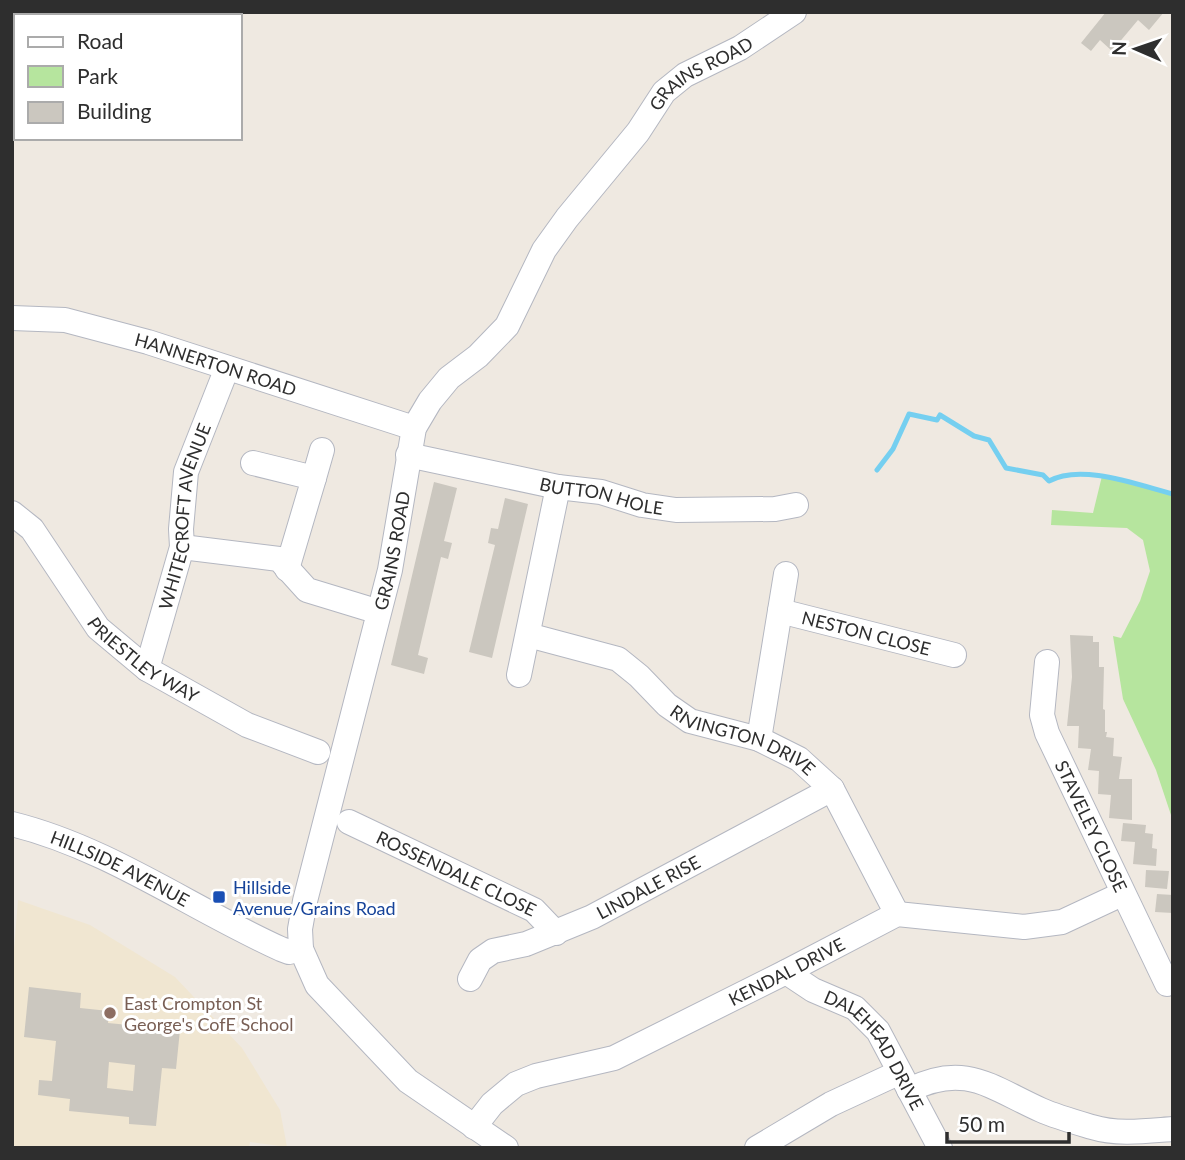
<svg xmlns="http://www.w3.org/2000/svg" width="1185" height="1160" font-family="Lato,sans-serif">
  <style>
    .education { fill: #f0e6d1 }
    .green { fill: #b6e59e }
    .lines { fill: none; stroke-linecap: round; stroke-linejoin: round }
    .stream { stroke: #75cff0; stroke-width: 5 }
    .building { fill: #cbc7bf; fill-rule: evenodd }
    .minor-casing { stroke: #b4b7c1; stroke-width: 26 }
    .minor { stroke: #fff; stroke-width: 24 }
    .transit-dot { fill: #1a4fb4; stroke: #fff; stroke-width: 2.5 }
    .education-dot { fill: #8d6e63; stroke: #fff; stroke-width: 2.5 }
    .labels { text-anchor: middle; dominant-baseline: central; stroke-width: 6; stroke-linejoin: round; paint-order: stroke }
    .street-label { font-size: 18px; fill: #2e2e2e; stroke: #fff }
    .transit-label { font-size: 18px; fill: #164399; stroke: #fff; text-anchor: start }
    .education-label { font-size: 18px; fill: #785e54; stroke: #fff; text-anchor: start }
  </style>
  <rect width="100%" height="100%" fill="#efe9e1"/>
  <!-- education -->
  <path class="education" d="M18,900L90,925L175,977L242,1048L280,1110L287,1147L250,1142L249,1148H12V974Z"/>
  <!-- green -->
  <path class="green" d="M1102,476L1173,494V821L1156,770L1123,699L1113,636L1121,638L1140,601L1150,571L1143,540L1127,528L1051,525L1052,510L1093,513Z"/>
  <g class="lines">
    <!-- stream -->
    <path class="stream" d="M877,470L893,449L909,414L937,420L940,415L974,436L989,440L1006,468L1043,475L1049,481C1081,463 1138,485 1173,494"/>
  </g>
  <!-- building -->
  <g class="building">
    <path d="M1106,12H1164L1149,30L1138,20L1112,51L1100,40L1091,51L1081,43Z"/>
    <path d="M434,482L457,488L444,541L452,543L448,559L441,557L418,655L428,658L424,674L391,665Z"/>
    <path d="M505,498L528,504L492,658L469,652L495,545L488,543L491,528L498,529Z"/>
    <path d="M1070,635L1093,636V642H1099V667H1104L1103,709L1105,710V732H1107L1106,737L1114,738L1113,756L1122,757L1119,779H1132V820L1109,818L1111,795L1098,794L1099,771L1088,770L1091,749L1078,748L1079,726H1067L1072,677Z"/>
    <path d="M1123,823L1146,825L1145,833L1153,834L1152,848L1157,849L1156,866L1133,864L1135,842L1121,841Z"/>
    <path d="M1146,870L1169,871L1167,889L1145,887Z"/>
    <path d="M1157,894L1173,895V913L1155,912Z"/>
    <path d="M29,987L81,993L80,1008L109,1011L108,1023L180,1030L176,1069L162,1068L156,1126L129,1124V1117L69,1111L70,1099L38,1095L39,1080L52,1081L56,1041L24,1037ZM109,1062L135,1065L133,1091L107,1088Z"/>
  </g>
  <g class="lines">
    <!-- minor casing -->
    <g class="minor-casing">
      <g id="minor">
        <path id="s1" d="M12,318L65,320L148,342L414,428"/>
        <path id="s2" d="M408,455L558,487L601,492L642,505L676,510L775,509L796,505"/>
        <path d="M253,463L314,478L287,569"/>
        <path d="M314,478L322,450"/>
        <path id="s3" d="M12,513L32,529L98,628L147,669L247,725L318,752"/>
        <path d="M182,547L279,559L307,590L366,608"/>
        <path id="s4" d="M780,611L954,655"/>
        <path id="s5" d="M528,635L618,659L639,676L667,705L690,721L759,739L799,759L832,789L897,914"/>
        <path id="s6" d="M1047,662L1042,715L1047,733L1167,984"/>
        <path id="s7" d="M147,669L182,547L181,529L186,472L227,368"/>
        <path d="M519,675L558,487"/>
        <path d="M759,739L786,574"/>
        <path id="s8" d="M349,822L534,910L556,933"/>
        <path id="s9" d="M12,824C109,848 192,909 281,949L289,952L301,949"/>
        <path id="s10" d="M786,972L813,990L855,1008L878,1031L940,1148"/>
        <path id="s11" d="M470,979L480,960L493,951L526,944L592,917L832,789"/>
        <path d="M909,1090C965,1062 990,1087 1041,1110C1057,1117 1075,1122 1092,1127C1118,1135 1146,1131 1173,1129"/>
        <path id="s12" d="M474,1127L492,1104L516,1084L536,1076L614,1058L786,972L897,914L1024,927L1062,922L1122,894"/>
        <path id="s13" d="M506,1148L408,1081L317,985L301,949L300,929L305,901L390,570L414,428L430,401L449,378L478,356L507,326L544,250L567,218L638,132L664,92L685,75L740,48L794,12"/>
        <path d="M757,1148L831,1104L898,1073"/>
      </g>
    </g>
    <!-- minor -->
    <use href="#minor" class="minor"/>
  </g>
  <!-- markers -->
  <rect class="transit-dot" x="212" y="890" width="14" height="14" rx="3.5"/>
  <circle class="education-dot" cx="110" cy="1013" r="7"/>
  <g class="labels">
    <!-- street labels -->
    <g class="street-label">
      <text stroke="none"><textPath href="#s13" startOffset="1288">GRAINS ROAD</textPath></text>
      <text stroke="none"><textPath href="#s1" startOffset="210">HANNERTON ROAD</textPath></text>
      <text stroke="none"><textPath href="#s2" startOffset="198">BUTTON HOLE</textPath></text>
      <text stroke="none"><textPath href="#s7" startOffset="158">WHITECROFT AVENUE</textPath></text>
      <text stroke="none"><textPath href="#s13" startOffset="700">GRAINS ROAD</textPath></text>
      <text stroke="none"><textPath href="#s4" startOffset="89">NESTON CLOSE</textPath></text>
      <text stroke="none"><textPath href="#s3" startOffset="200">PRIESTLEY WAY</textPath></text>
      <text stroke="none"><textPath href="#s5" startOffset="245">RIVINGTON DRIVE</textPath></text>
      <text stroke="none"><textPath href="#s6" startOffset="175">STAVELEY CLOSE</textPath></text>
      <text stroke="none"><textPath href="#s9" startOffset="117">HILLSIDE AVENUE</textPath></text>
      <text stroke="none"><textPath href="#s8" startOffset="119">ROSSENDALE CLOSE</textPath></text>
      <text stroke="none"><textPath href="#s11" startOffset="206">LINDALE RISE</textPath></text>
      <text stroke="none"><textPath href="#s12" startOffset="355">KENDAL DRIVE</textPath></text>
      <text stroke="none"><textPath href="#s10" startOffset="122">DALEHEAD DRIVE</textPath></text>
    </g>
    <!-- transit labels -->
    <g class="transit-label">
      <text x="233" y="887">Hillside<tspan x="233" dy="21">Avenue/Grains Road</tspan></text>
    </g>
    <!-- education labels -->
    <g class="education-label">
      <text x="124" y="1003">East Crompton St<tspan x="124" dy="21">George's CofE School</tspan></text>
    </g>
  </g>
  <!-- border -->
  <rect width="1185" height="1160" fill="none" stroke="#2e2e2e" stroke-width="28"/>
  <!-- legend -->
  <rect x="14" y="14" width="228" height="126" fill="#ffffff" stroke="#ababab" stroke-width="2"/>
  <rect x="28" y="37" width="35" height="10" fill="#ffffff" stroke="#ababab" stroke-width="2"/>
  <text x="77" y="49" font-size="21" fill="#2e2e2e">Road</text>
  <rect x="28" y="66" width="35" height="21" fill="#b6e59e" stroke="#ababab" stroke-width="2"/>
  <text x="77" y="84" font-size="21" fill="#2e2e2e">Park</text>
  <rect x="28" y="102" width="35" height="21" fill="#cbc7bf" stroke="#ababab" stroke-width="2"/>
  <text x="77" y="119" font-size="21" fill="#2e2e2e">Building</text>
  <!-- north arrow -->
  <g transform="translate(1136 49) rotate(272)" stroke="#ffffff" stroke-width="5" paint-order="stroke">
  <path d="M0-5L12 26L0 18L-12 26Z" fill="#2e2e2e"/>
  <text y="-10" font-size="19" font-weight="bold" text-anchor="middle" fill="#2e2e2e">N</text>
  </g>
  <!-- scale -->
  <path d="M947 1132v10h122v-10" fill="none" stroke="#2e2e2e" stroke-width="3.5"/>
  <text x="958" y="1132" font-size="21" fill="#2e2e2e" stroke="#ffffff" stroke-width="5" paint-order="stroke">50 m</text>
</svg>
